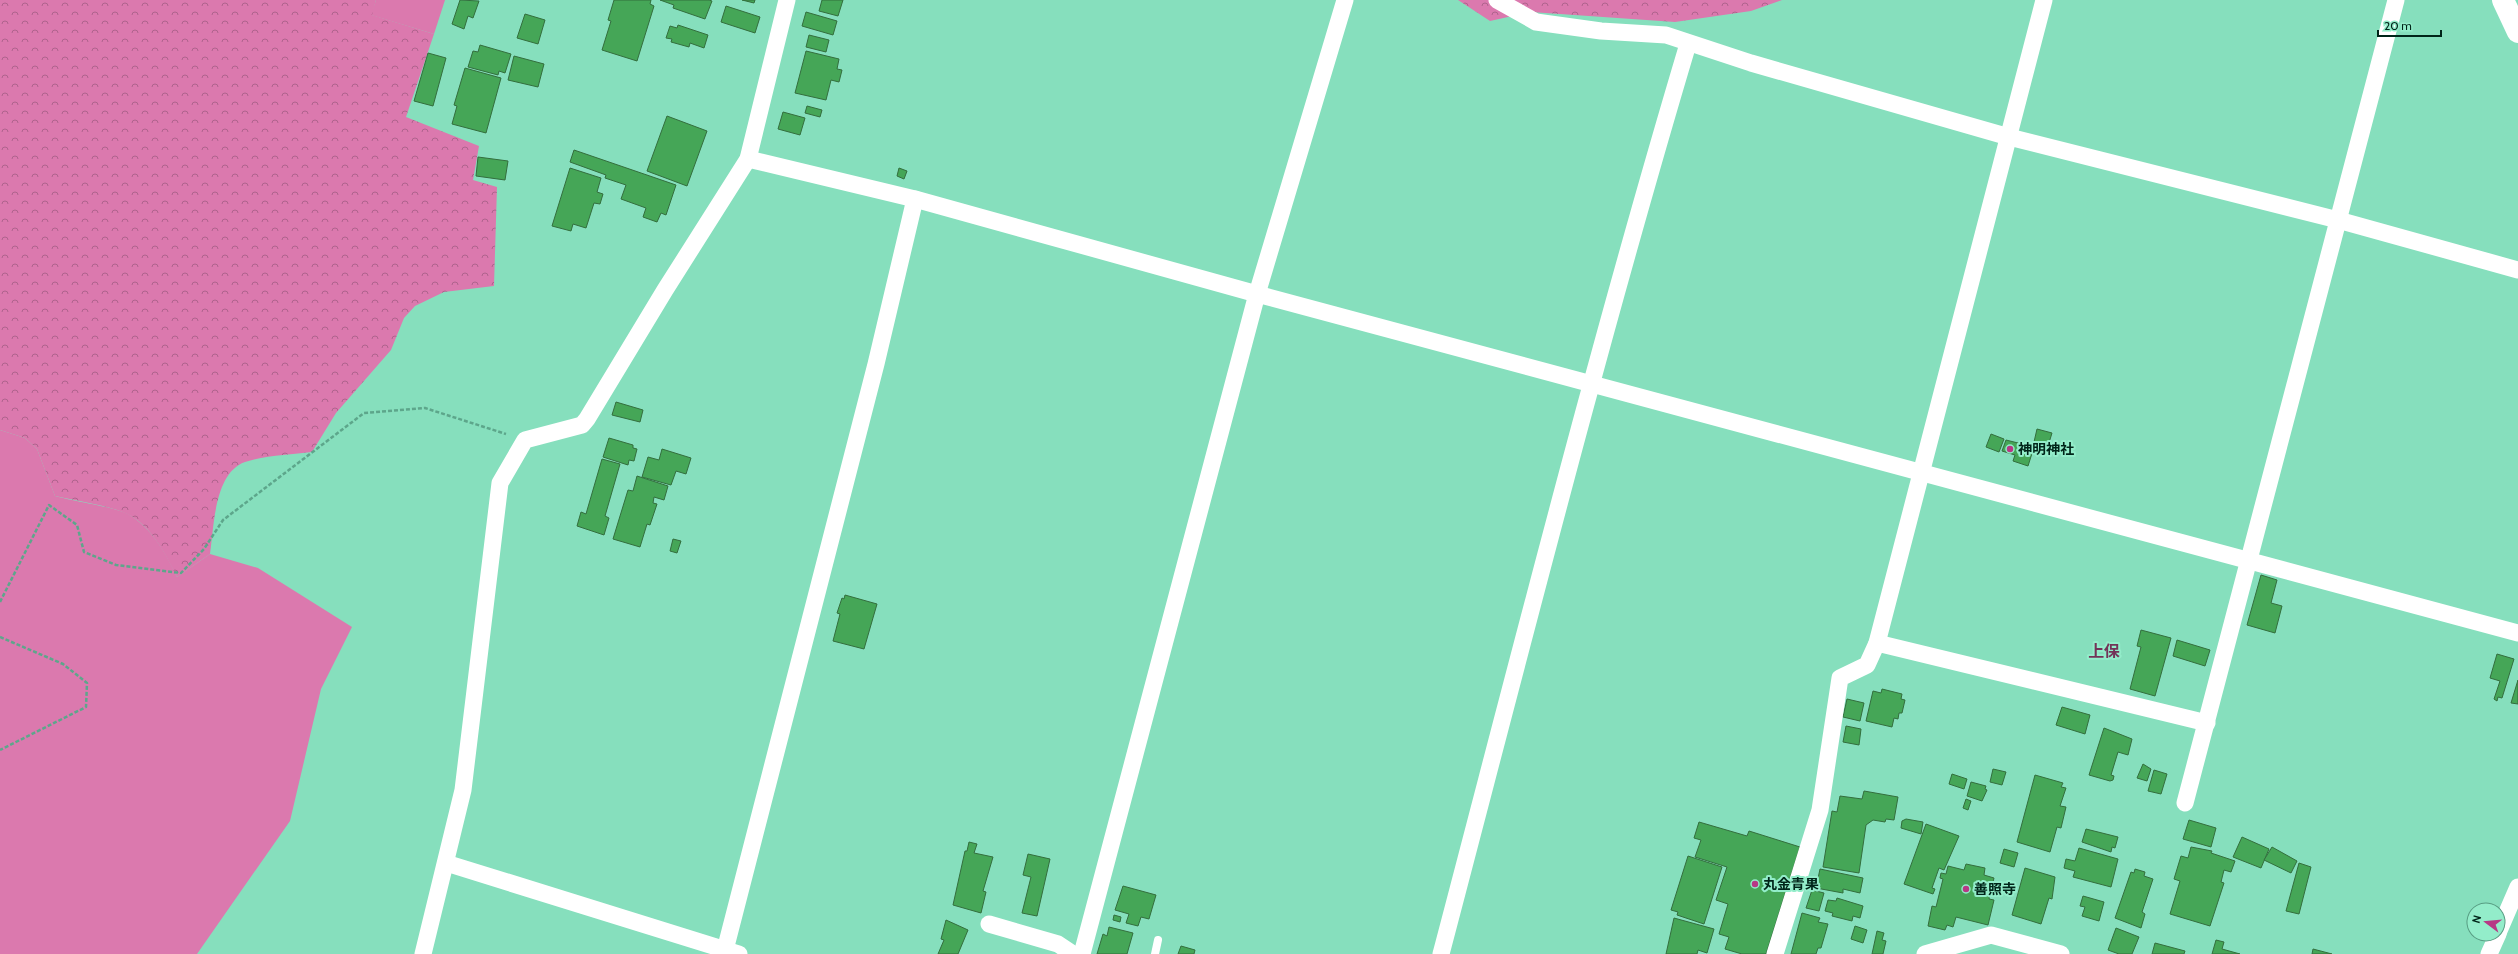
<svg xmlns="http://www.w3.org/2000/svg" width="2518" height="954" font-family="Cabin,'Noto Sans JP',sans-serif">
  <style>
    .green { fill: #db79ae }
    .forest { fill: url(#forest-crowns) }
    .building { fill: #45a657; stroke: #336e3d }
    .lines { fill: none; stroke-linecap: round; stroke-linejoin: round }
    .path { stroke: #5da68b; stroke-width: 2.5; stroke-dasharray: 4 2; stroke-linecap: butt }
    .service { stroke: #fff; stroke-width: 8 }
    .minor { stroke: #fff; stroke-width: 17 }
    .motorway { stroke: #fff; stroke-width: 22 }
    .poi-dot { fill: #b73885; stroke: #93edca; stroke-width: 1.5 }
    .labels { text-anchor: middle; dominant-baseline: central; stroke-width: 4; stroke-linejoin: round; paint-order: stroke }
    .poi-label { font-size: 14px; font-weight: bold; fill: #002519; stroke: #93edca; text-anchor: start }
    .quarter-label { font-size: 16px; font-weight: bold; fill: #733458; stroke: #93edca }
  </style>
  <defs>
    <pattern id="forest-crowns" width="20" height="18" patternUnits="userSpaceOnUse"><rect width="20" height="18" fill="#db79ae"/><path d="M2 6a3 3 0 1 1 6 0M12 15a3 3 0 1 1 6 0" fill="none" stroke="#af638d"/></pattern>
  </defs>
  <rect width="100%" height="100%" fill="#86dfbd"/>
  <!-- green -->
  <g class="green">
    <path d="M376,0H445L434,34L371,15Z"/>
    <path d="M0,430L25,438L37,449L55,496C72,501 115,507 128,514C152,528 166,553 177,577L210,554L258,568L352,627L321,689L290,821L197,954H0Z"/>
  </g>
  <!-- forest -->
  <g class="forest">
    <path d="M0,0H376L372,15L434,34L406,117L479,146L473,180L497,187L494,286L444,292L415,306L404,318L391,350L336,413L312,452C291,455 265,455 245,462C214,473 214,527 210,554L177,577C166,555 151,525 127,514C108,505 76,501 55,496L37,449L25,438L0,430Z"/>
    <path d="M1458,0H1782L1751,11L1675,22L1531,12L1490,21Z"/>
  </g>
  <!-- building -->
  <g class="building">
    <path d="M460,0L479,1L473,18L468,16L464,29L452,24Z"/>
    <path d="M614,0H651L650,4L654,6L637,61L602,50L611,21L608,20Z"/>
    <path d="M660,0H709L712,1L705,19L673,8L674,5Z"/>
    <path d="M742,0H755L754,3Z"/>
    <path d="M822,0H843L838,16L819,11Z"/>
    <path d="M726,6L760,17L755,33L721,22Z"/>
    <path d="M806,12L837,21L833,35L802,26Z"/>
    <path d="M525,14L545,20L538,44L517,38Z"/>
    <path d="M678,25L708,35L704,48L690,43L689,47L671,42L672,39L666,38L670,26L677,28Z"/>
    <path d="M809,35L829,40L826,52L806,47Z"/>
    <path d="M480,45L511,54L505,73L499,71L498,75L468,67L473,51L478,52Z"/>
    <path d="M806,51L839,59L837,69L842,70L839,82L831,80L826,100L795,93Z"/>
    <path d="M428,53L446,58L433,106L414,101Z"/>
    <path d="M514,56L544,64L538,87L508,80Z"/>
    <path d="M465,68L501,78L486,133L452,124L457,106L454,105Z"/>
    <path d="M807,106L822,110L820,117L805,113Z"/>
    <path d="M783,112L805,118L800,135L778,129Z"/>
    <path d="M667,116L707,131L687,186L647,171Z"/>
    <path d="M574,150L676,185L666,215L661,213L657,222L643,217L646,208L621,199L626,185L605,178L606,175L570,162Z"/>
    <path d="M478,157L508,161L505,180L476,176Z"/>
    <path d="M570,168L601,178L597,192L603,194L600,204L594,203L586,228L573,224L571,231L552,226Z"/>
    <path d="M899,168L907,171L904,179L897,176Z"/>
    <path d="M616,402L643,410L640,422L612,415Z"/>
    <path d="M2037,429L2052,433L2048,446L2034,442Z"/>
    <path d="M1991,434L2004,439L1999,452L1986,447Z"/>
    <path d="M609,438L633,445V448L637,449L634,461L629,460L628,465L603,457Z"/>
    <path d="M2006,440L2034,447L2028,466L2013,461L2015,455L2002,451Z"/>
    <path d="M662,449L691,458L686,474L676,471L671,485L642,477L648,457L659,460Z"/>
    <path d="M602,459L620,464L605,516L609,518L604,535L577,526L581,512L586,514Z"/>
    <path d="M637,476L668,486L664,500L654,497L653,503L657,504L650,525L647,524L640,547L613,539L628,490L633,491Z"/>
    <path d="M673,539L681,541L677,553L670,551Z"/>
    <path d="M2261,575L2277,580L2271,603L2282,606L2275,633L2247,625Z"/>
    <path d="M845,595L877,604L864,649L833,641L840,614L837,613L842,598L844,599Z"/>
    <path d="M2141,630L2171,638L2155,696L2130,689L2141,647L2137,646Z"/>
    <path d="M2177,640L2210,650L2205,666L2173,656Z"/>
    <path d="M2497,654L2514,659L2502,698L2498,697L2497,701L2494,699L2500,681L2490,678Z"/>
    <path d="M2518,680V704L2511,703Z"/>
    <path d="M1882,689L1902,694L1901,699L1905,700L1902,713H1899L1898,719L1894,718L1892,727L1866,721L1873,691L1881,693Z"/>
    <path d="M1847,699L1864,703L1860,721L1843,717Z"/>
    <path d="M2062,707L2090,715L2085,734L2056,725Z"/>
    <path d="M1846,726L1861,729L1859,745L1843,742Z"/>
    <path d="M2104,728L2132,739L2128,755L2118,752L2111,775L2114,776L2113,780L2110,781L2089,775Z"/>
    <path d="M2143,764L2151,769L2147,781L2137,778Z"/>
    <path d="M1993,769L2006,772L2002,785L1990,782Z"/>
    <path d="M2154,770L2167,774L2161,794L2148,791Z"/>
    <path d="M1952,774L1967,779L1964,789L1949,784Z"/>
    <path d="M2035,775L2063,783L2061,787L2066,788L2060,806L2066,807L2061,828L2057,827L2050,852L2017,842Z"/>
    <path d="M1971,782L1986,786L1985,789L1987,790L1982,801L1967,796Z"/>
    <path d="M1864,791L1898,797L1894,820L1886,819L1885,822L1873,820L1866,825L1859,873L1823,867L1832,811L1837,812L1840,796L1862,799Z"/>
    <path d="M1966,799L1971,801L1968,810L1963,808Z"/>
    <path d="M1906,819L1923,822L1921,834L1901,828L1902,821Z"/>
    <path d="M2189,820L2216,828L2211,847L2183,839Z"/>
    <path d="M1699,822L1747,836L1749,831L1800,847L1766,954H1742L1725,949L1729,937L1719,934L1728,904L1716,900L1727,867L1695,857L1701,840L1694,838Z"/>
    <path d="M1926,824L1959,836L1944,870L1939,868L1932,888L1935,889L1933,894L1904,884Z"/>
    <path d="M2086,829L2118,837L2115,848L2112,847L2111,852L2082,842Z"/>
    <path d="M2242,837L2269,849L2261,868L2233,857Z"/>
    <path d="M969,842L977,844L974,853L993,857L983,891L986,892L981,913L953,905L965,851H967Z"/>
    <path d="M2191,847L2212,851L2211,853L2235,861L2231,872L2224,870L2221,882L2224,883L2210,926L2170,914L2180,881L2174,879L2181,856L2188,858Z"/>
    <path d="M2272,847L2297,861L2291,873L2264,860Z"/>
    <path d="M2079,848L2118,859L2111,887L2073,877L2075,871L2064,868L2066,859L2075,861Z"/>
    <path d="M2004,849L2018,853L2014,867L2000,863Z"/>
    <path d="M1028,854L1050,859L1037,916L1022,913L1031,877L1023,875Z"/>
    <path d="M1688,856L1722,867L1704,924L1677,915L1678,912L1671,910Z"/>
    <path d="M2299,863L2311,867L2299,914L2286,911Z"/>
    <path d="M1966,864L1985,868L1984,875L1994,878L1989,899L1994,900L1988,925L1956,917L1953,927L1947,925L1945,930L1928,926L1932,906L1936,907L1943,879L1940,878L1941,873L1946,874L1948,866L1964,870Z"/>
    <path d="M2025,868L2055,877L2052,899L2049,898L2041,924L2012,915Z"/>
    <path d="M1820,869L1863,878L1860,893L1843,889V893L1816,888Z"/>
    <path d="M2135,869L2145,872L2144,876L2153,879L2142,912L2145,914L2141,928L2115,918L2131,872L2134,873Z"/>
    <path d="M1123,886L1156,895L1149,919L1141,917L1138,926L1126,923L1129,914L1115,910Z"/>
    <path d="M1812,890L1824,893L1819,911L1806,908Z"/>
    <path d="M2083,896L2104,902L2099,921L2082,916L2085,907L2080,906Z"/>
    <path d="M1837,898L1863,906L1860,918L1853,916L1852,921L1832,916L1833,913L1825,911L1828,900L1836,901Z"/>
    <path d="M1802,913L1820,918L1818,922L1828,924L1821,948H1818L1816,954H1791Z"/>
    <path d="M1114,915L1121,917L1120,922L1113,920Z"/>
    <path d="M1674,918L1714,929L1707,953L1698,950L1697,954H1666Z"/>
    <path d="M946,920L968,930L958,954H938L944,940L941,939Z"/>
    <path d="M1855,926L1867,930L1863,943L1851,939Z"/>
    <path d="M1109,927L1133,933L1127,954H1097L1103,934L1107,936Z"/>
    <path d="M2116,928L2139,937L2132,954H2119L2108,950Z"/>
    <path d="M1877,931L1884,933L1882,940L1886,941L1883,954H1872Z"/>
    <path d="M2216,940L2224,942L2222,949L2240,954H2212Z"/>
    <path d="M2155,943L2185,951L2184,954H2152Z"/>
    <path d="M1181,946L1195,950L1194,954H1178Z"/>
    <path d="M2313,949L2332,954H2312Z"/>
  </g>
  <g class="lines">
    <!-- path -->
    <g class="path">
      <path d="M0,602L49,505L77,525L84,552L116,565L181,573L204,549L223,520L364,413L425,408L506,434"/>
      <path d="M0,637L63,664L87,683L86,707L0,750"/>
    </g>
    <!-- service -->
    <path class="service" d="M1155,954L1158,940"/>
    <!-- minor -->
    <g class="minor">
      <path d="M1497,0L1536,22L1601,31L1666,35L1751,63L2009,137L2338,220L2518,270"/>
      <path d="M748,159L915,199L1257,294L2518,633"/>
      <path d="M1877,643L2207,723"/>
      <path d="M2185,803L2396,0"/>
      <path d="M446,863L739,954"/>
      <path d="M989,924L1058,944L1073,954"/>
      <path d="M2498,933L2518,887"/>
      <path d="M423,954L463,790L500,483L525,440L582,425L587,419L665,290L748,159L787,0"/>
      <path d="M724,954L876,364L915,199"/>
      <path d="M1082,954L1257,294L1345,0"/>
      <path d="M1441,954C1521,650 1598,345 1688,44"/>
      <path d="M1775,954L1820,810L1840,678L1867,665L1877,643L2044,0"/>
      <path d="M1925,954L1991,935L2061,954"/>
      <path d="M2489,954L2498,934"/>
    </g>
    <!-- motorway -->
    <path class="motorway" d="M2503,0L2518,32"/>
  </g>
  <!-- markers -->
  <g class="poi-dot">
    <circle cx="2010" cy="449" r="4"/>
    <circle cx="1755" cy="884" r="4"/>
    <circle cx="1966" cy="889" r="4"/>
  </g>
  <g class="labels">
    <!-- poi labels -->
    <g class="poi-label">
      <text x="2018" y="449">神明神社</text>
      <text x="1763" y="884">丸金青果</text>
      <text x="1974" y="889">善照寺</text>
    </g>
    <!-- quarter labels -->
    <g class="quarter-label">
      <text x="2104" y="651">上保</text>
    </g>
  </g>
  <!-- north arrow -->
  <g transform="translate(2486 922) rotate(286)"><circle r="19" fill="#93edca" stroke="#589d83"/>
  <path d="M0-3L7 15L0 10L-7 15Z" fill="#b73885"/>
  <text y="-6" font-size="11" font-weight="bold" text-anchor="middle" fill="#002519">N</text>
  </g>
  <!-- scale -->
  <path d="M2378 30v6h63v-6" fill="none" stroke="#002519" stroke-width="2"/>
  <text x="2384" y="30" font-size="12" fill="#002519" stroke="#93edca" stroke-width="3" paint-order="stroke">20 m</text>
</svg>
